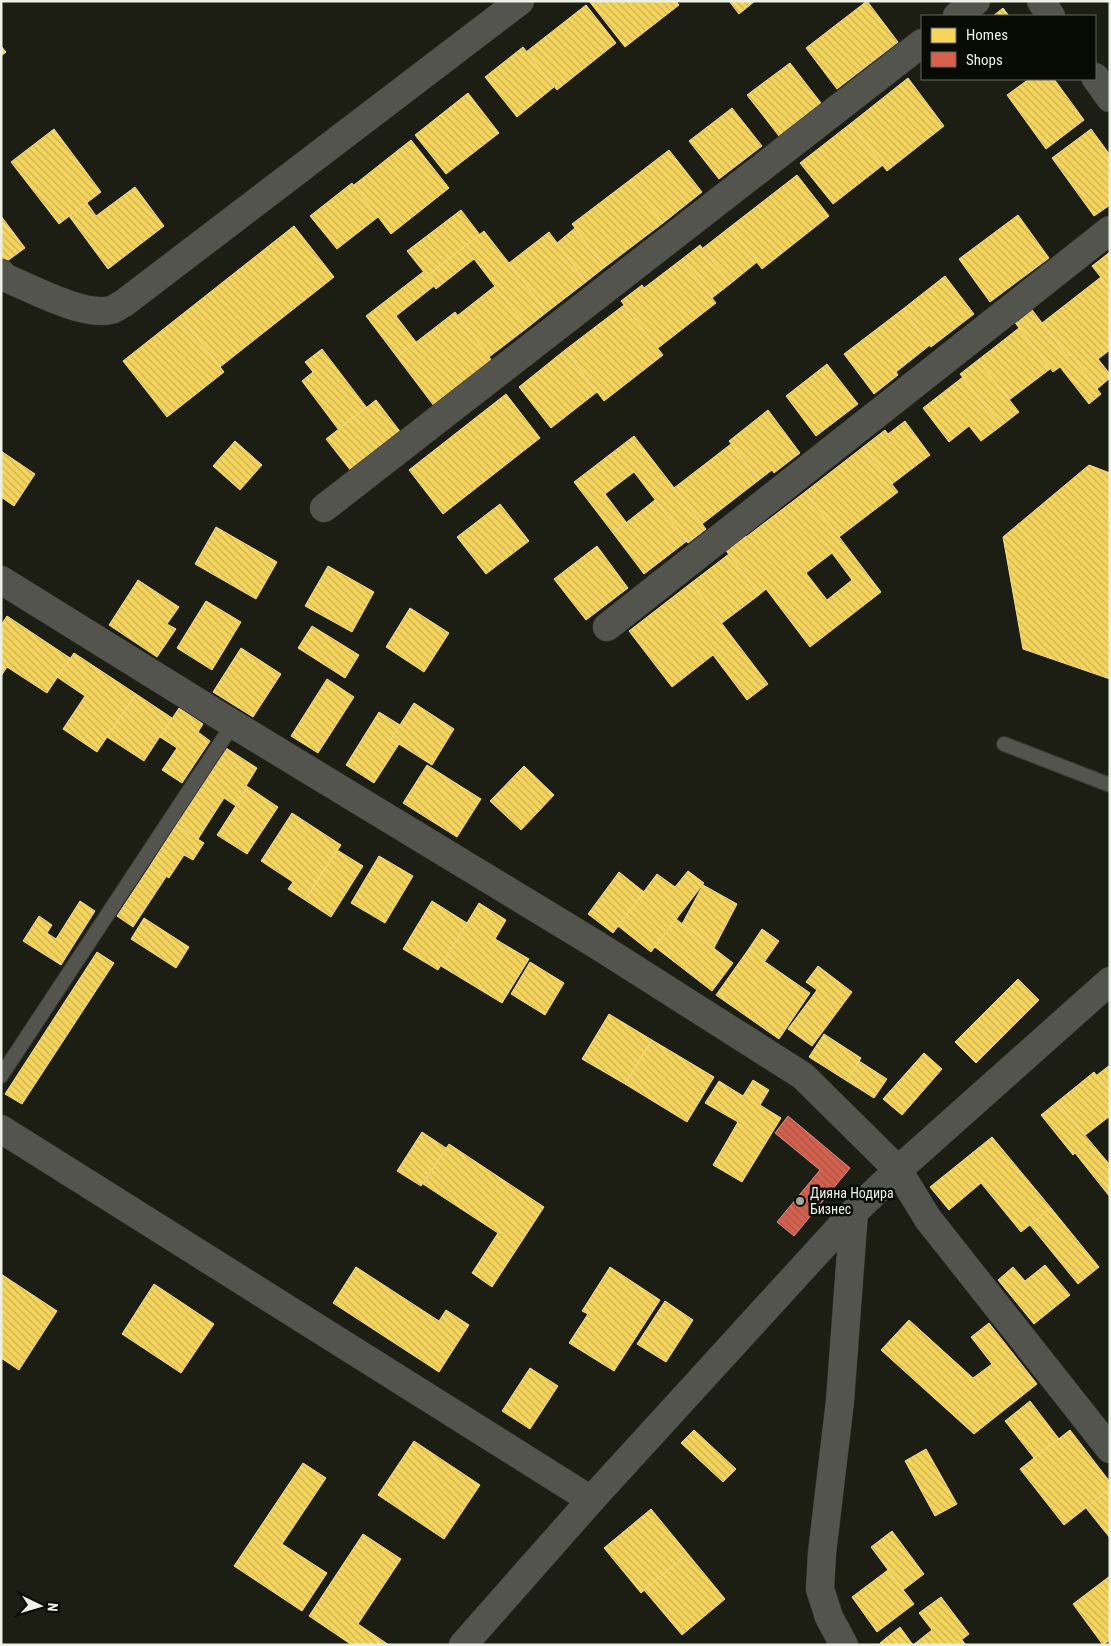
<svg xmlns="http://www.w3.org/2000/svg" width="1111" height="1646" font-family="'Roboto Condensed',sans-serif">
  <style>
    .homes { fill: url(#homes-back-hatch); stroke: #f4dd85; fill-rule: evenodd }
    .shops { fill: url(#shops-back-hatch); stroke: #dd8c7b }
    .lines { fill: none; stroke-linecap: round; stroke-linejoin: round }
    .lane-casing { stroke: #383932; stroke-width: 16 }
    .street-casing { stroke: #383932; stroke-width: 29 }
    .lane { stroke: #53544d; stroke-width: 14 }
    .street { stroke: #53544d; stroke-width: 28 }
    .poi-dot { fill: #a4a79c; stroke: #080a04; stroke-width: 2 }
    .labels { text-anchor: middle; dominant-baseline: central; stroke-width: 5; stroke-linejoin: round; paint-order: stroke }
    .poi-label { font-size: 14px; fill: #eef1e6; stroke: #080a04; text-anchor: start }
  </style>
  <defs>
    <pattern id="homes-back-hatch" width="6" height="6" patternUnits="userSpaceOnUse" patternTransform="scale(1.25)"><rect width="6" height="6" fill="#f6d55c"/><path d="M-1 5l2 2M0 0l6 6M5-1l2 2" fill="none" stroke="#cab256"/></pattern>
    <pattern id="shops-back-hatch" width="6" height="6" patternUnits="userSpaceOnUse" patternTransform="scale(1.25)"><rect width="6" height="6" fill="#d6604d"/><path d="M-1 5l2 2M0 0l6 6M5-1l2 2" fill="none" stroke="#a4584a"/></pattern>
  </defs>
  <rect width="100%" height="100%" fill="#1c1e14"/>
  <!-- homes -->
  <g class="homes">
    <path d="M589,1H676L679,5L625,47Z"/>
    <path d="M729,1H755L739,14Z"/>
    <path d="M867,1L898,42L837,89L806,48Z"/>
    <path d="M586,5L616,43L557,90L526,52Z"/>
    <path d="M1003,8L1009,16H993Z"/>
    <path d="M1,46L6,52L1,56Z"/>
    <path d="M523,47L554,87L517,117L485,77Z"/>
    <path d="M790,63L821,103L779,136L747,95Z"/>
    <path d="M908,78L944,126L887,171L850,124Z"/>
    <path d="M1029,79H1054L1084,120L1046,149L1007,95Z"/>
    <path d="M468,93L499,133L446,174L415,135Z"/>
    <path d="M732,108L762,146L719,179L689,141Z"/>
    <path d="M850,124L883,165L833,204L800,163Z"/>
    <path d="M54,129L101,192L59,224L11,162Z"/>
    <path d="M1091,129L1110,155V205L1094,216L1052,158Z"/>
    <path d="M411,140L449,188L391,234L354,185Z"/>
    <path d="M669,150L702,192L663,223L630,180Z"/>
    <path d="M797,175L829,216L762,269L730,227Z"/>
    <path d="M630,180L663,223L605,267L572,224Z"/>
    <path d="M352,183L378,217L337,249L310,216Z"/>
    <path d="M135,187L164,226L108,269L69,216L87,203L96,216Z"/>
    <path d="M461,210L480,235L427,276L407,251Z"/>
    <path d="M1018,215L1049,258L990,302L959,259Z"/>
    <path d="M1,216L25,248L3,264L1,261Z"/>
    <path d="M294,226L334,277L220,367L180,316Z"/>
    <path d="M730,227L757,262L730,284L703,248Z"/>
    <path d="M575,228L605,267L586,282L557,243Z"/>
    <path d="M484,231L547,312L527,328L474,259L436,289L427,276Z"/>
    <path d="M549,232L586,282L547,312L509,263Z"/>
    <path d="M700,245L730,284L712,298L682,259Z"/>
    <path d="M1110,252V289L1092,266Z"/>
    <path d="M682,259L716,303L658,348L621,301L642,285L644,288Z"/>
    <path d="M423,272L434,286L396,316L416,342L397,357L366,316Z"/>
    <path d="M945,276L974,314L931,347L903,309Z"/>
    <path d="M1101,277L1110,289V350L1098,359L1110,374V378L1097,389L1070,354L1067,356L1042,323Z"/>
    <path d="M495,286L527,328L489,357L457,316Z"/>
    <path d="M624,305L663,355L604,401L565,350Z"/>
    <path d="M1030,307L1067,356L1070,354L1101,394L1089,404L1060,367L1053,372L1013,320Z"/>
    <path d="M903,309L930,345L896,372L898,375L874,394L844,354Z"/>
    <path d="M455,312L492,361L434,406L397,357Z"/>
    <path d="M180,316L224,372L167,417L123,361Z"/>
    <path d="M1019,328L1050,369L1009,400L978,360Z"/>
    <path d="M322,349L367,408L338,429L302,381L313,372L305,362Z"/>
    <path d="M565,350L597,392L551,428L519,387Z"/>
    <path d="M978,360L1019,412L1001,426L960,374Z"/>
    <path d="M827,364L858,404L816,436L786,396Z"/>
    <path d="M963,377L1001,426L981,441L969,426L949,442L923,408Z"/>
    <path d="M506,394L540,438L443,514L409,470Z"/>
    <path d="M376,400L405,438L355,476L326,439Z"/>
    <path d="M768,410L800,453L774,473L772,470L759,480L729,441Z"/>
    <path d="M905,421L930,455L892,484L863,447L885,430L888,434Z"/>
    <path d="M634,436L706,529L688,543L634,472L605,494L626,522L613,533L574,482Z"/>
    <path d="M235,441L262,465L240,490L213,466Z"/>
    <path d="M731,444L759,480L702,524L674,488Z"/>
    <path d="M863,447L898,492L839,537L805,492Z"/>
    <path d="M1,451L35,474L14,506L1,497Z"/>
    <path d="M1089,465L1110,473V679L1023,649L1003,537Z"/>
    <path d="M805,492L881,592L810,647L766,589L759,595L724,548L743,533L746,537ZM832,553L852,580L827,600L806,573Z"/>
    <path d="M655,500L687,541L644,574L613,533Z"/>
    <path d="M500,504L529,541L486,574L457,537Z"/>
    <path d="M216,527L277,562L256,599L195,564Z"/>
    <path d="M597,546L628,588L586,620L554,579Z"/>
    <path d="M729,554L759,595L722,623L691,583Z"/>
    <path d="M328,566L374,592L352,632L305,606Z"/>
    <path d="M138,580L179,607L167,624L176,629L157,657L109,625Z"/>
    <path d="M691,583L768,684L747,700L713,655L672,687L629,631Z"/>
    <path d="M206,601L241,622L212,670L177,648Z"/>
    <path d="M410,608L449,633L424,672L386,647Z"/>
    <path d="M7,616L70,658L47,693L7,667L1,676V625Z"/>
    <path d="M312,626L359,655L345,678L298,648Z"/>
    <path d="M241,648L281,674L253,717L213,692Z"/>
    <path d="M74,653L136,694L97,752L63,729L85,696L57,677Z"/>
    <path d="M327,679L354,697L318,753L291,736Z"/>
    <path d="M136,694L172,718L144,761L107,737Z"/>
    <path d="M414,703L454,729L432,765L391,739Z"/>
    <path d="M179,708L203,724L198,732L210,741L182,783L162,770L177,748L160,737Z"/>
    <path d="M379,712L400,725L391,739L399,744L374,783L346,765Z"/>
    <path d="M226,748L257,768L246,786L248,787L236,806L224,798L198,839L176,825Z"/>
    <path d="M427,765L481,799L457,837L403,803Z"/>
    <path d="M524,766L554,795L521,830L490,801Z"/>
    <path d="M248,787L278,807L247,854L217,835Z"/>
    <path d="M292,813L341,845L305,900L288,889L293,882L261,861Z"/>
    <path d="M176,825L204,843L193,860L184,855L169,878L150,866Z"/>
    <path d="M337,850L363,866L331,917L305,900Z"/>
    <path d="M379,856L413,876L385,923L351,903Z"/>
    <path d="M150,866L166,877L133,927L117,916Z"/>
    <path d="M688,871L704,883L651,952L618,926L657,874L675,887Z"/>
    <path d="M619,872L644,892L613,933L588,914Z"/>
    <path d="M703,885L737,904L714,948L682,924Z"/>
    <path d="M80,901L95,911L61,965L23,941L39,916L52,925L47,933L56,939Z"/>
    <path d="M432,901L467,923L438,970L403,949Z"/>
    <path d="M479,903L506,920L495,939L529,959L502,1003L441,966Z"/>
    <path d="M144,918L189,947L176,968L131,939Z"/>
    <path d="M676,919L733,963L712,991L655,947Z"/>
    <path d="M762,929L779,941L765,961L748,950Z"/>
    <path d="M748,950L810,993L779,1039L716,995Z"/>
    <path d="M97,952L114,963L22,1104L5,1094Z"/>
    <path d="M530,962L564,983L545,1015L511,994Z"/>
    <path d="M818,966L852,992L812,1046L788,1029L817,990L806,982Z"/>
    <path d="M1018,979L1039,1000L976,1063L955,1042Z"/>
    <path d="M609,1014L652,1040L625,1084L582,1059Z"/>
    <path d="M824,1034L861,1058L847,1081L809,1057Z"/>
    <path d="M652,1040L714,1077L687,1122L625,1084Z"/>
    <path d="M924,1053L942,1069L902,1115L883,1099Z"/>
    <path d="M859,1061L887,1079L874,1098L847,1081Z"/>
    <path d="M1110,1065V1092L1097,1075Z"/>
    <path d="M1094,1072L1110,1092V1116L1084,1136L1057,1102Z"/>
    <path d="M753,1080L769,1090L760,1105L781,1118L742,1182L713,1165L738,1122L705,1103L719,1081L743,1096Z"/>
    <path d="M1057,1102L1110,1165V1197L1075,1153L1073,1155L1041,1115Z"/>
    <path d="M422,1132L446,1148L421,1186L397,1171Z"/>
    <path d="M992,1137L1051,1208L1021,1232L981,1183L949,1210L930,1187Z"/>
    <path d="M449,1144L544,1207L492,1287L472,1273L498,1233L423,1184Z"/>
    <path d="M1051,1208L1099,1267L1078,1284L1030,1225Z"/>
    <path d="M1045,1265L1070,1295L1034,1324L998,1280L1013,1267L1025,1281Z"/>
    <path d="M356,1267L439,1321L446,1310L469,1325L439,1372L333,1303Z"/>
    <path d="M610,1267L660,1300L614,1371L569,1343L588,1314L582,1311Z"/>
    <path d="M1,1274L57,1311L19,1370L1,1358Z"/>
    <path d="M154,1284L214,1324L181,1373L122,1334Z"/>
    <path d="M665,1301L693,1320L666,1362L637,1344Z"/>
    <path d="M909,1320L973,1378L992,1364L971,1337L989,1323L1037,1384L974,1434L881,1350Z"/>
    <path d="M530,1368L558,1386L530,1429L502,1411Z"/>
    <path d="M1030,1401L1059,1439L1034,1458L1005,1421Z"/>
    <path d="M694,1430L736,1469L723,1482L681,1443Z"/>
    <path d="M1070,1430L1110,1482V1489L1064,1525L1020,1469Z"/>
    <path d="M414,1441L480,1485L444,1539L378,1495Z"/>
    <path d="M926,1449L957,1504L935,1516L905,1461Z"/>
    <path d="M303,1463L326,1478L282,1544L327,1573L302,1611L234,1566Z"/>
    <path d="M1110,1489V1538L1086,1508Z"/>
    <path d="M651,1509L688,1554L641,1593L604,1548Z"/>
    <path d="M892,1531L924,1574L903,1590L871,1547Z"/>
    <path d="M363,1534L401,1559L358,1624L389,1645H352L309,1616Z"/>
    <path d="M688,1554L725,1599L682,1635L644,1590Z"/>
    <path d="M888,1570L914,1604L877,1632L852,1597Z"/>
    <path d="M1110,1576V1640L1103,1645L1073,1604Z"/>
    <path d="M941,1597L969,1634L955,1645H881L880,1643L900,1627L913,1645L932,1630L919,1613Z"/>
    <path d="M962,1640L966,1645H955Z"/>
  </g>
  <!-- shops -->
  <path class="shops" d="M788,1116L850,1168L794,1236L777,1222L820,1170L775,1133Z"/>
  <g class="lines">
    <!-- lane casing -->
    <g class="lane-casing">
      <g id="lane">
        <path d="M1004,744L1110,785"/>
        <path d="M1,1076L233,724"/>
      </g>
    </g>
    <!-- street casing -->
    <g class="street-casing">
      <g id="street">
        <path d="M1041,1L1051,16"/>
        <path d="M957,16L976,1"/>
        <path d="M1095,77L1110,98"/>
        <path d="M1,273L4,277C30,288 84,317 111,310C115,309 120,305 124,303L520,1"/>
        <path d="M324,508L922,43"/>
        <path d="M1,580L233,724L597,945L803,1076L898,1170L928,1219L1110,1449"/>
        <path d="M607,627L1110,230"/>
        <path d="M1,1129L591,1500"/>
        <path d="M463,1645L591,1500L854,1212L898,1170L1110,981"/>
        <path d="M844,1645L829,1617L820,1589L822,1553L840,1401L854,1212"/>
      </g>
    </g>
    <!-- lane -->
    <use href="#lane" class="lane"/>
    <!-- street -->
    <use href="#street" class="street"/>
  </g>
  <!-- markers -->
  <circle class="poi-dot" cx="800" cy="1201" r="5"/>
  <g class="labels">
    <!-- poi labels -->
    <g class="poi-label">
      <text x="810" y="1193">Дияна Нодира<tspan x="810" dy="16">Бизнес</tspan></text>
    </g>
  </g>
  <!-- border -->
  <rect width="1111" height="1646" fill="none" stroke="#eef1e6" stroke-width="5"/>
  <!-- legend -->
  <rect x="921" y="15" width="175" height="65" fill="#080a04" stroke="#64665e"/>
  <rect x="931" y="28" width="25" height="15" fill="#f6d55c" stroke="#64665e"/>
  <text x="966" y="40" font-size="15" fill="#eef1e6">Homes</text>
  <rect x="931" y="52" width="25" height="15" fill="#d6604d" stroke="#64665e"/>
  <text x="966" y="65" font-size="15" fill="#eef1e6">Shops</text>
  <!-- north arrow -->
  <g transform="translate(40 1606) rotate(95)" stroke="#080a04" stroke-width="4" paint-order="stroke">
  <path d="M0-4L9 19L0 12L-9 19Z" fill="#eef1e6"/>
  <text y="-8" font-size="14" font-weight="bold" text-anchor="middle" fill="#eef1e6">N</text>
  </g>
</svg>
